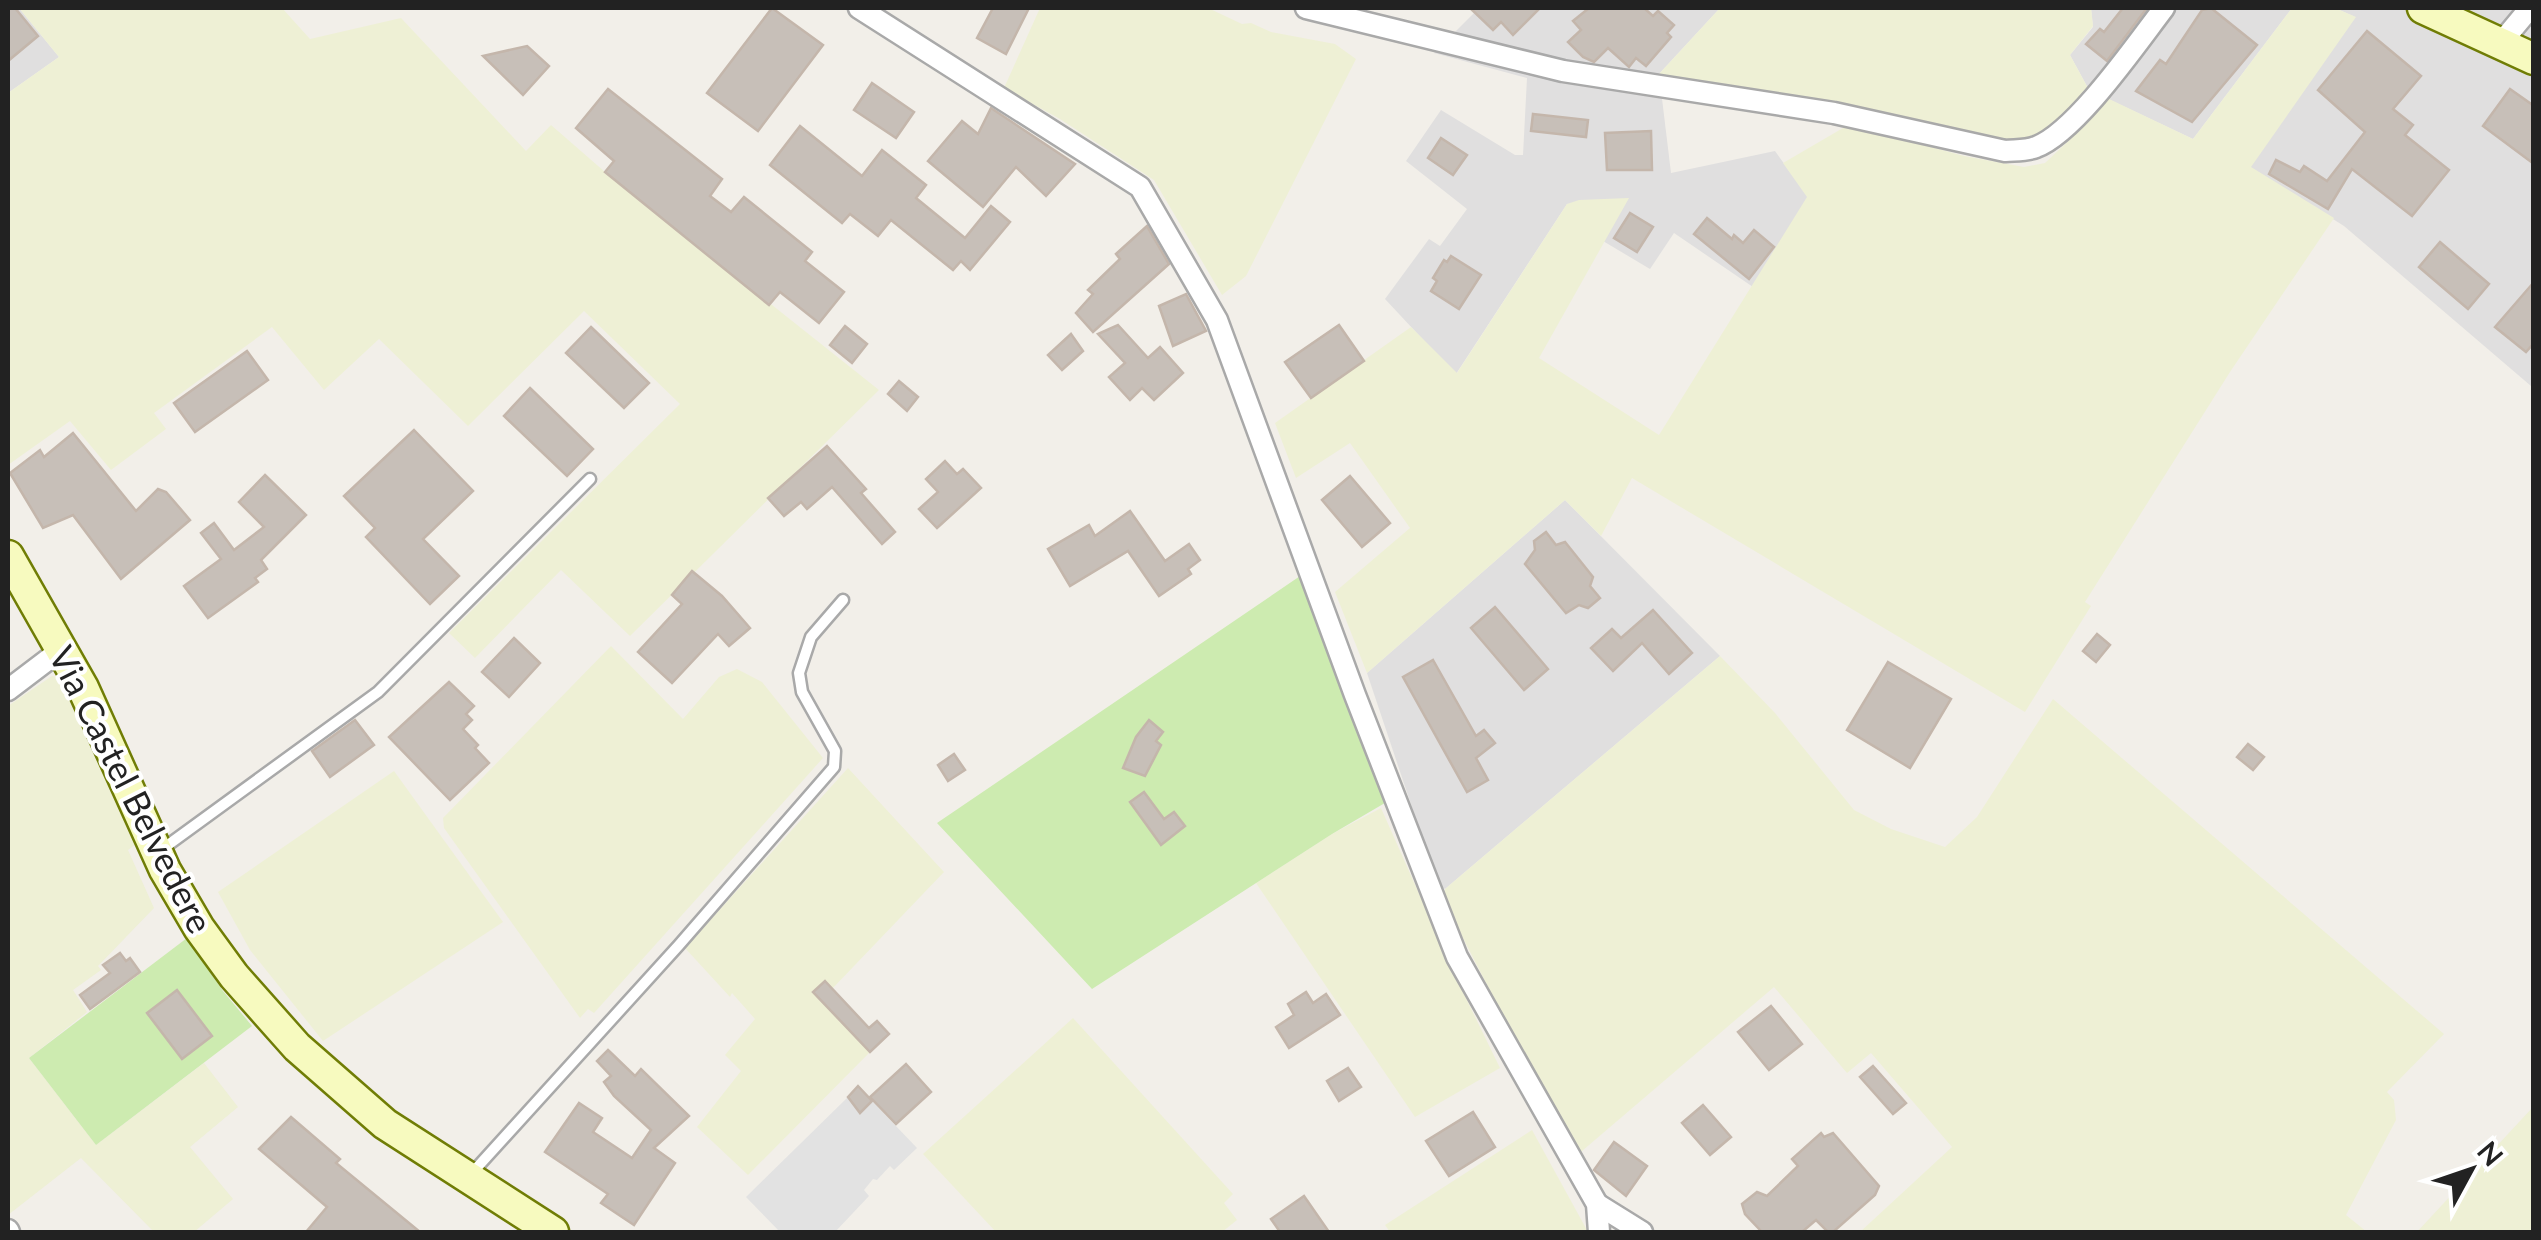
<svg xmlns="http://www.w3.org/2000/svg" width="2541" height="1240" font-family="Lato,sans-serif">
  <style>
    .residential { fill: #e0dfdf }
    .farmland { fill: #eef0d5 }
    .grass { fill: #cdebb0 }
    .parking { fill: #e2e2e2 }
    .building { fill: #c7bfb8; stroke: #c4b6ab; stroke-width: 2.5 }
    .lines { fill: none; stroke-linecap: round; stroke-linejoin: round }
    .lane-casing { stroke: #a9a9a9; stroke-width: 15 }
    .street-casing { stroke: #a9a9a9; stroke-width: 25 }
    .secondary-casing { stroke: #707d05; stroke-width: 35 }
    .lane { stroke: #fff; stroke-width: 10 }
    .street { stroke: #fff; stroke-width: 20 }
    .secondary { stroke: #f7fabf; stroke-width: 30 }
    .labels { text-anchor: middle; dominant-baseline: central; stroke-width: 8; stroke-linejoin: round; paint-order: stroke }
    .street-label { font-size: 35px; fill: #222; stroke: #fff }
  </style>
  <rect width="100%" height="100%" fill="#f2efe9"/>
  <!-- residential -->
  <g class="residential">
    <path d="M8,8H19L59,57L8,93Z"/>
    <path d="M1479,8H1720L1659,74L1671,173L1775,151L1808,197L1753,287L1674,233L1650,269L1603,241L1628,199L1567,204L1456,374L1442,360L1385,299L1429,239L1440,246L1467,209L1406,161L1441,110L1515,155H1523L1527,78L1434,53Z"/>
    <path d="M2091,8H2292L2193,139L2089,90L2070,55L2093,27Z"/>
    <path d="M2335,8H2533L2531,386L2344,226L2250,167L2355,17Z"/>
    <path d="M1565,500L1720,656L1445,889L1438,885L1367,673Z"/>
  </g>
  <!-- farmland -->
  <g class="farmland">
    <path d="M19,8H282L310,39L401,18L526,151L551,125L605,172L879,390L630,636L561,570L475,658L449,633L680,404L584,311L468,426L379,339L324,390L272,327L154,413L166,429L111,470L70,421L8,465V93L59,57Z"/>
    <path d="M1040,8H1208L1242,24L1251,23L1271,32L1335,44L1356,59L1246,276L1222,295L1154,180L1060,119L1004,88Z"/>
    <path d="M1720,8H2091L2093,26L2070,55L2089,90L2045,135L2004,145L1809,98L1659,74Z"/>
    <path d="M2292,8H2335L2356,17L2251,167L2334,218L2230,372L2085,602L2091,606L2025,712L1632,478L1601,536L1565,500L1367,673L1335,592L1410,528L1350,443L1296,478L1275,423L1411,327L1457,373L1567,204L1579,200L1629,198L1539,358L1659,435L1807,197L1783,163L1843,128L1858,127L1964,156L2024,167L2045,163L2079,131L2107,98L2193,139Z"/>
    <path d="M611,646L683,719L719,677L737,669L762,682L823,758L594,1013L588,1009L580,1018L444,828L443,818Z"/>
    <path d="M1720,656L1775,713L1854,810L1891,829L1945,847L1977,817L2053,699L2444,1034L2387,1092L2394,1100L2396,1120L2346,1215L2367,1232H1860L1952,1147L1871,1053L1847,1073L1774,987L1575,1157L1443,899L1445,889Z"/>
    <path d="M52,676L62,678L136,844L128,850L154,908L98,966L101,970L73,990L87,1012L29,1058L96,1145L204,1063L238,1107L190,1147L233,1199L194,1232H154L81,1158L8,1215V706Z"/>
    <path d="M848,768L944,872L832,989L825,981L813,991L870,1052L748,1175L697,1127L741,1071L725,1055L755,1019L732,993L730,997L685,948Z"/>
    <path d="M394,771L503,922L323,1041L250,950L218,892Z"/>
    <path d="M1381,808L1460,986L1500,1068L1415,1117L1256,883L1332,834Z"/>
    <path d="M1073,1018L1233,1194L1224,1203L1237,1220L1222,1232H996L923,1154Z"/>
    <path d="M2533,1107V1232H2417Z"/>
    <path d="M1532,1130L1588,1232H1390L1385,1225Z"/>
  </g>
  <!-- grass -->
  <g class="grass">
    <path d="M1306,572L1390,800L1332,834L1092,989L937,823Z"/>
    <path d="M187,938L223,991L252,1026L96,1145L29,1058Z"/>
  </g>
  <!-- parking -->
  <path class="parking" d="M848,1097L860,1112L872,1101L917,1148L894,1170L890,1166L877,1180L873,1179L864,1190L869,1196L835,1232H780L746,1197Z"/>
  <!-- building -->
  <g class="building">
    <path d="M8,8H15L38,36L8,61Z"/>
    <path d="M772,8L823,45L758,131L707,93Z"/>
    <path d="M993,8H1029L1006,54L977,38Z"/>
    <path d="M1470,8H1540L1513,35L1501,22L1493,30Z"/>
    <path d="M1589,8H1644L1653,16L1658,11L1674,25L1667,33L1671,37L1646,66L1636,58L1629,67L1608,48L1594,62L1583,57L1568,42L1581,30L1573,21Z"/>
    <path d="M2123,8H2147L2107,61L2086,44L2100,29L2104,32Z"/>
    <path d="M2211,8L2257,45L2192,122L2136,91L2160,60L2166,64L2202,10Z"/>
    <path d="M2367,31L2421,76L2393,109L2413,125L2405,135L2449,170L2412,216L2352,169L2328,209L2269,174L2276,160L2300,172L2304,166L2327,181L2365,132L2318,90Z"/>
    <path d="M527,46L549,66L523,95L483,56Z"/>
    <path d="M872,83L914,112L896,138L854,110Z"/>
    <path d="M608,89L722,179L710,196L731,212L744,197L812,252L805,261L844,292L819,323L780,292L769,305L605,172L614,161L576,128Z"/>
    <path d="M2510,89L2534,106V164L2483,126Z"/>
    <path d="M991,108L1075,164L1046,196L1016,167L983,207L928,161L962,121L978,134Z"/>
    <path d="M1533,114L1588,120L1586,137L1531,131Z"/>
    <path d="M800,126L862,176L882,150L926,185L916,198L965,238L991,206L1010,222L970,270L961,261L953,270L891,220L878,236L850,214L842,223L770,165Z"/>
    <path d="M1651,131L1652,170H1607L1605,133Z"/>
    <path d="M1441,138L1467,155L1453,175L1428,158Z"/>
    <path d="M1630,213L1653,227L1637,252L1614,238Z"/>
    <path d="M1707,218L1732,239L1734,235L1743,243L1754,230L1774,247L1749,279L1694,234Z"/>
    <path d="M1147,226L1169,264L1093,332L1076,313L1093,294L1088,290L1120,259L1116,254Z"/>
    <path d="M2440,242L2489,284L2468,309L2419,267Z"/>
    <path d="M1451,256L1481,275L1459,309L1431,291L1437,281L1433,278L1444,260L1447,262Z"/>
    <path d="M2534,282V343L2526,352L2495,327Z"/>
    <path d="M1186,294L1206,331L1173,346L1159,306Z"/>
    <path d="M1118,325L1148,358L1160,347L1183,373L1154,400L1142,388L1130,400L1109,377L1125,363L1098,334Z"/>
    <path d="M1339,325L1364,361L1311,398L1285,362Z"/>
    <path d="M845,326L867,344L852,363L830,345Z"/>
    <path d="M591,327L649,383L624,408L566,353Z"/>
    <path d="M1071,334L1083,351L1062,370L1048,355Z"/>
    <path d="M247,351L268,380L195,432L174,403Z"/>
    <path d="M899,381L918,397L907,411L888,394Z"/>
    <path d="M530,388L593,449L567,476L504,416Z"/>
    <path d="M414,430L473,491L423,539L459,576L430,604L366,537L375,528L344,496Z"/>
    <path d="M73,433L136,511L158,489L166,492L190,520L121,579L73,515L43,528L10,473L40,450L44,457Z"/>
    <path d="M827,446L866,489L861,493L895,532L882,544L832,487L807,509L801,502L784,516L768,498Z"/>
    <path d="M945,461L957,474L963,469L981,488L937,528L919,509L938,492L926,479Z"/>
    <path d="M265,475L306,515L261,560L267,569L255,578L258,582L208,618L184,586L221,559L201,533L214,523L234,550L264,527L239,502Z"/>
    <path d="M1350,476L1390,523L1362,547L1322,500Z"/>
    <path d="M1130,511L1165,561L1189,544L1200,560L1188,569L1191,574L1159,596L1128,551L1070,586L1048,549L1089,525L1095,536Z"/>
    <path d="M1546,532L1556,545L1565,542L1593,577L1590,586L1600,598L1588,608L1579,605L1566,613L1525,564L1535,550L1534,541Z"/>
    <path d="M692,571L722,596L750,628L729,646L718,634L672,683L638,652L682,604L672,595Z"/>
    <path d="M1495,607L1548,669L1524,690L1471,628Z"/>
    <path d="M1653,610L1692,653L1669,674L1642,643L1613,671L1591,648L1612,629L1621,638Z"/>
    <path d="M2097,634L2110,645L2096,662L2083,651Z"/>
    <path d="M514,638L540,663L509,697L482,672Z"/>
    <path d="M1433,660L1476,736L1484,730L1495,743L1476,758L1488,780L1467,792L1403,677Z"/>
    <path d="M1888,662L1951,699L1910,768L1847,730Z"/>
    <path d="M449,682L474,706L466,714L472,720L463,729L478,745L475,748L489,763L450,800L389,737Z"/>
    <path d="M355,720L374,745L330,777L312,751Z"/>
    <path d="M1149,720L1163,732L1156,741L1161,745L1145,776L1123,768L1136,737Z"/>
    <path d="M2248,744L2264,757L2253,770L2237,757Z"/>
    <path d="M954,754L965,770L948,781L938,765Z"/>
    <path d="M1144,792L1164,819L1174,812L1185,826L1161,845L1130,802Z"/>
    <path d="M120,953L126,961L130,958L140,972L90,1009L80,995L110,973L103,965Z"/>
    <path d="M825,981L869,1028L877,1021L889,1034L870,1052L813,992Z"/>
    <path d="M177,990L212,1036L182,1059L147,1013Z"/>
    <path d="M1306,992L1313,1003L1326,994L1340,1015L1289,1048L1276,1027L1294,1015L1288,1004Z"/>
    <path d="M1771,1006L1802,1044L1769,1070L1738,1032Z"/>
    <path d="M608,1050L635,1076L641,1069L689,1116L654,1148L675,1163L634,1225L601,1203L608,1194L545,1152L579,1103L602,1118L593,1132L632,1158L651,1130L614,1096L604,1082L611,1076L597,1061Z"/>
    <path d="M906,1064L931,1092L896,1124L870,1097Z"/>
    <path d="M1873,1066L1906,1103L1893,1114L1860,1077Z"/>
    <path d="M1348,1068L1361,1087L1339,1101L1327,1081Z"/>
    <path d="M858,1086L872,1101L860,1113L848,1097Z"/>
    <path d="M1703,1105L1731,1137L1710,1155L1682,1123Z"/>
    <path d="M1473,1112L1495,1147L1449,1176L1426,1141Z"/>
    <path d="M291,1117L340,1159L336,1163L420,1232H306L327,1207L259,1149Z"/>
    <path d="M1821,1133L1824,1137L1833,1133L1879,1186L1875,1195L1833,1232H1828L1816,1220L1802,1232H1762L1745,1214L1742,1204L1757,1192L1767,1196L1798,1166L1792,1159Z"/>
    <path d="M1614,1142L1647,1166L1626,1196L1594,1170Z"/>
    <path d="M1304,1196L1329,1232H1280L1271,1219Z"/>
  </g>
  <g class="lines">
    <!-- lane casing -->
    <g class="lane-casing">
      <g id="lane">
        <path d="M161,850L378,692L590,479"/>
        <path d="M472,1173L679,945L834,767L835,751L802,692L799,673L811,637L843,600"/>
      </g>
    </g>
    <!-- street casing -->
    <g class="street-casing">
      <g id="street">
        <path d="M859,8L1140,187L1217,320L1355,695L1457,957L1597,1204L1599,1232"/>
        <path d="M1306,8L1563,71L1834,113L2005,151C2015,150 2027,151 2036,147C2076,132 2137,43 2164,8"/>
        <path d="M2500,44L2530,8"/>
        <path d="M8,690L62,649"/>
        <path d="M1597,1204L1642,1232"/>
        <path d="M8,1230L9,1232"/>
      </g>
    </g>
    <!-- secondary casing -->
    <g class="secondary-casing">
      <g id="secondary">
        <path d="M2423,8L2534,59"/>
        <path d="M8,556L83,688L165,870L199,928L234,976L297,1047L385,1124L553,1232"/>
      </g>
    </g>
    <!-- lane -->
    <use href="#lane" class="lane"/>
    <!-- street -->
    <use href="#street" class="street"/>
    <!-- secondary -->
    <use href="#secondary" class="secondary"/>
  </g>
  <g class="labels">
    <!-- street labels -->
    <g class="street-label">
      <text transform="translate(132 789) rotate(63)">Via Castel Belvedere</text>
    </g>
  </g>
  <!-- border -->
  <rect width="2541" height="1240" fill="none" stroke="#222222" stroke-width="20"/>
  <!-- north arrow -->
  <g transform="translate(2471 1170) rotate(50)" stroke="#ffffff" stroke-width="8" paint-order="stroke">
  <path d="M0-8L18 38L0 25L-18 38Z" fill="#222222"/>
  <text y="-15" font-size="28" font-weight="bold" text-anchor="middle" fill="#222222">N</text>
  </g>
</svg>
